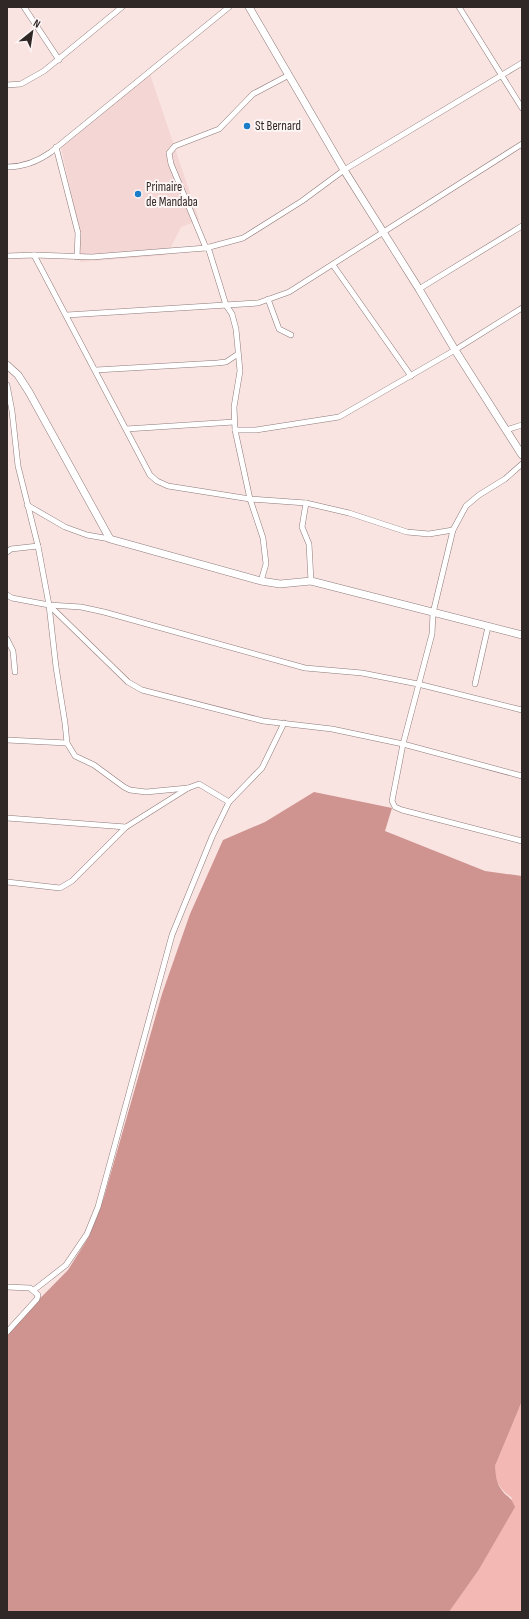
<svg xmlns="http://www.w3.org/2000/svg" width="529" height="1619" font-family="'Sofia Sans Condensed',sans-serif">
  <style>
    .built { fill: #f4d6d4 }
    .green { fill: #f3b7b4 }
    .forest { fill: #cf9390 }
    .lines { fill: none; stroke-linecap: round; stroke-linejoin: round }
    .minor-casing { stroke: #8d7a79; stroke-width: 6 }
    .tertiary-casing { stroke: #8d7a79; stroke-width: 8 }
    .minor { stroke: #fff; stroke-width: 5 }
    .tertiary { stroke: #fff; stroke-width: 7 }
    .poi-dot { fill: #1b7cc8; stroke: #fdf4f4; stroke-width: 1.5 }
    .labels { text-anchor: middle; dominant-baseline: central; stroke-width: 4; stroke-linejoin: round; paint-order: stroke }
    .poi-label { font-size: 13px; fill: #302827; stroke: #fdf4f4; text-anchor: start }
  </style>
  <rect width="100%" height="100%" fill="#f9e4e2"/>
  <!-- built -->
  <path class="built" d="M150,74L199,220L181,227L167,255L80,262L79,229L60,143Z"/>
  <!-- green -->
  <path class="green" d="M522,1401V1612H449L478,1571L512,1498C499,1488 496,1483 495,1466Z"/>
  <!-- forest -->
  <path class="forest" d="M314,792L392,808L385,831L485,871L522,876V1401L495,1466C496,1474 496,1482 501,1489C506,1497 510,1495 515,1507L478,1571L449,1612H7V1332L68,1270L88,1238L104,1197L162,994L190,914L223,840L265,822Z"/>
  <g class="lines">
    <!-- minor casing -->
    <g class="minor-casing">
      <g id="minor">
        <path d="M24,7L59,60"/>
        <path d="M459,7L522,108"/>
        <path d="M7,85L21,84L44,71L122,7"/>
        <path d="M56,147L78,233L77,257"/>
        <path d="M7,167C24,167 37,162 51,152L229,7"/>
        <path d="M208,247L226,305L232,314L236,329L240,371L234,407L235,430L250,499L263,538L266,564L261,581"/>
        <path d="M206,248L171,164L169,153L175,146L219,129L253,94L289,75"/>
        <path d="M34,255L150,475L157,481L168,486L250,499L306,503L349,513L407,532L429,534L453,530"/>
        <path d="M7,256L34,255L92,257L206,248L243,238L302,201L344,170L522,63"/>
        <path d="M333,265L411,376"/>
        <path d="M419,289L522,226"/>
        <path d="M268,299L279,329L291,335"/>
        <path d="M67,315L258,303L289,292L522,144"/>
        <path d="M96,370L217,363L226,362L238,354"/>
        <path d="M7,385L12,411L18,466L38,546L49,605L56,667L65,723L67,743L75,756L94,765L124,787L130,790L146,792L188,788"/>
        <path d="M126,429L234,422"/>
        <path d="M235,430H256L339,417L455,350L522,308"/>
        <path d="M506,430L522,425"/>
        <path d="M522,464L505,479L479,495L466,506L453,530L433,613L432,634L403,744L392,801L395,807L402,810L522,841"/>
        <path d="M306,503L302,527L309,544L311,581"/>
        <path d="M27,505L65,527L87,535L110,539"/>
        <path d="M7,552L11,549L38,546"/>
        <path d="M7,595L12,598L49,605L81,607L104,612L305,668L362,673L418,684L522,710"/>
        <path d="M49,605L128,682L142,690L263,721L332,729L403,744L522,776"/>
        <path d="M7,639L13,651L15,672"/>
        <path d="M475,684L488,627"/>
        <path d="M7,740L67,743"/>
        <path d="M7,818L126,827"/>
        <path d="M7,882L60,888L72,881L126,827L188,788L199,784L229,802"/>
        <path d="M7,1287L30,1288L38,1295L37,1299L7,1332"/>
        <path d="M34,1290L66,1265L87,1234L98,1207L172,935L212,837L229,802L262,768L284,723"/>
      </g>
    </g>
    <!-- tertiary casing -->
    <g class="tertiary-casing">
      <g id="tertiary">
        <path d="M249,7L344,170L419,289L455,350L522,455"/>
        <path d="M7,365L18,375L29,392L110,539L261,581L280,584L311,581L522,635"/>
      </g>
    </g>
    <!-- minor -->
    <use href="#minor" class="minor"/>
    <!-- tertiary -->
    <use href="#tertiary" class="tertiary"/>
  </g>
  <!-- markers -->
  <g class="poi-dot">
    <circle cx="247" cy="126" r="4"/>
    <circle cx="138" cy="194" r="4"/>
  </g>
  <g class="labels">
    <!-- poi labels -->
    <g class="poi-label">
      <text x="255" y="126">St Bernard</text>
      <text x="146" y="187">Primaire<tspan x="146" dy="15">de Mandaba</tspan></text>
    </g>
  </g>
  <!-- border -->
  <rect width="529" height="1619" fill="none" stroke="#302827" stroke-width="16"/>
  <!-- north arrow -->
  <g transform="translate(32 32) rotate(30)" stroke="#fdf4f4" stroke-width="3" paint-order="stroke">
  <path d="M0-3L7 15L0 10L-7 15Z" fill="#302827"/>
  <text y="-6" font-size="11" font-weight="bold" text-anchor="middle" fill="#302827">N</text>
  </g>
</svg>
